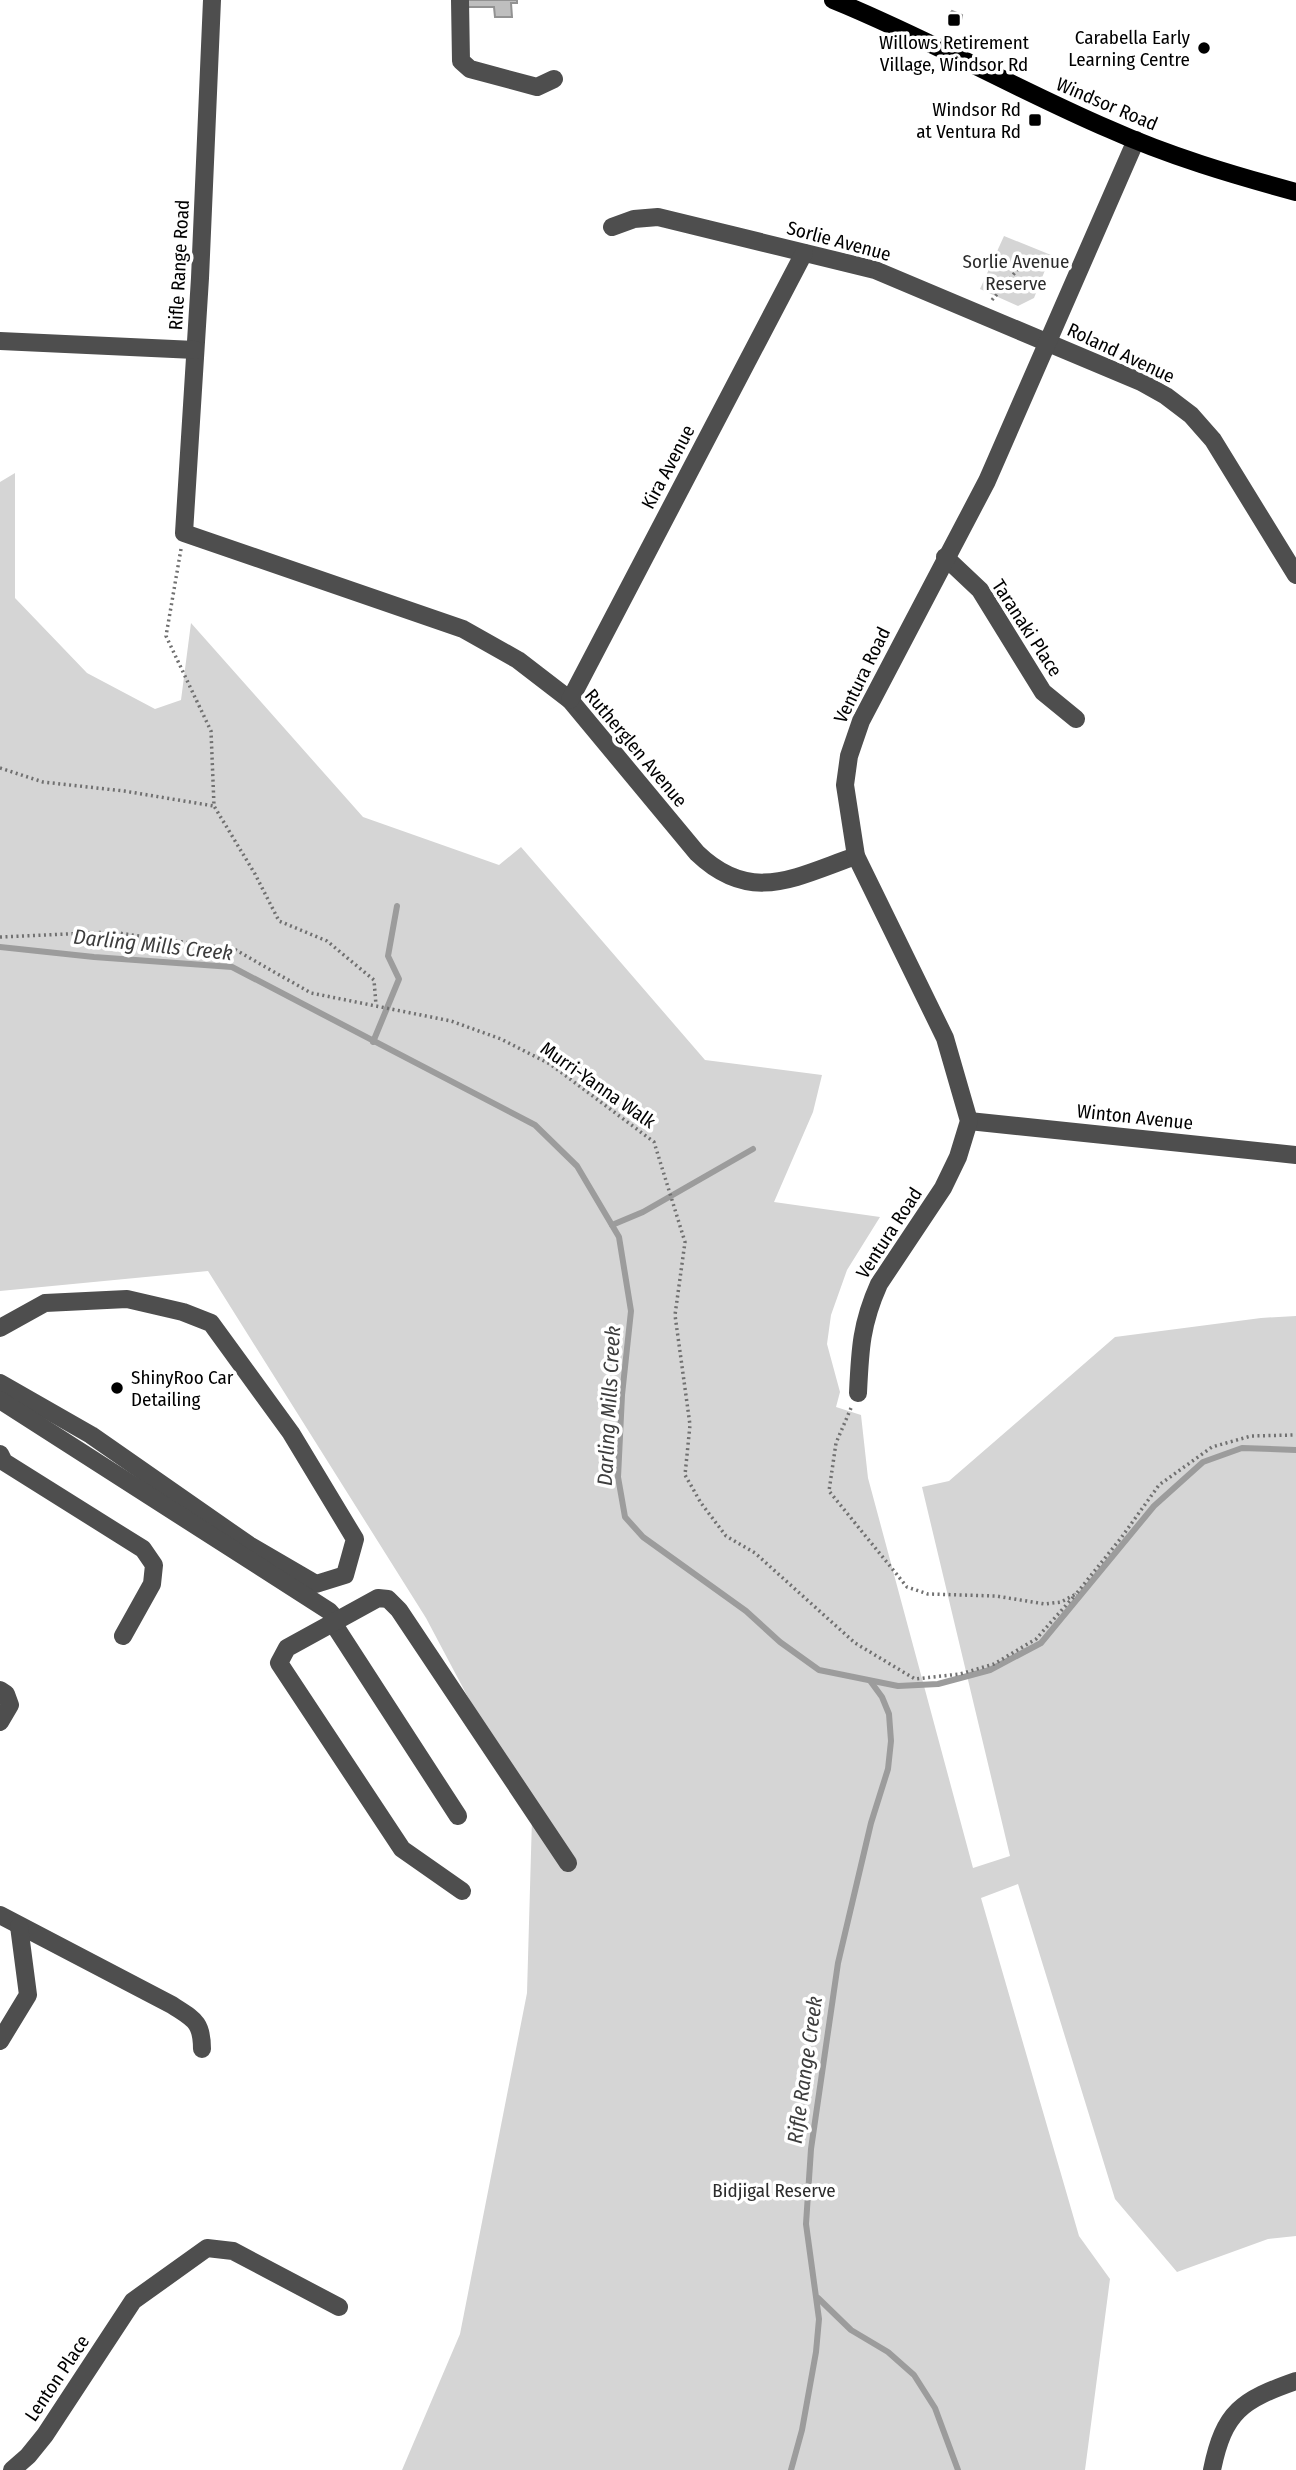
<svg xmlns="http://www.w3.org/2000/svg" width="1296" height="2470" font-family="'Fira Sans Condensed',sans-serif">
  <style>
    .green { fill: #d5d5d5 }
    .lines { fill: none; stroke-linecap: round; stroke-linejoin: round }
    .stream { stroke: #9c9c9c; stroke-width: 6 }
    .building { fill: #bebebe; stroke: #929292; stroke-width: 2 }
    .path { stroke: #707070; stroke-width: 3.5; stroke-dasharray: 2 3.5; stroke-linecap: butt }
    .minor { stroke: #4e4e4e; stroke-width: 18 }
    .major { stroke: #000; stroke-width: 18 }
    .poi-dot { fill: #000; stroke: #fff; stroke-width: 2.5 }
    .labels { text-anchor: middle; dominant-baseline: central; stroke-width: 7; stroke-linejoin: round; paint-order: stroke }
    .poi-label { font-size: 19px; fill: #000; stroke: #fff; text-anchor: end }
    .street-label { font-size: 19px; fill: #000; stroke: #fff }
    .park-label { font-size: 19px; fill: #2c2c2c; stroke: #fff }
    .water-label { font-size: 21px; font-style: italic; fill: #3d3d3d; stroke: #fff }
  </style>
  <rect width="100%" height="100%" fill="#fff"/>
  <!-- green -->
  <g class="green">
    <path d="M1004,236L1051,255L1034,298L1018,306L980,289Z"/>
    <path d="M15,473V598L87,673L155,709L181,700L191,623L363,817L499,865L521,847L705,1060L822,1075L813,1112L774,1202L880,1217L847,1270L831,1315L827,1344L840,1392L836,1407L861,1415L868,1478L973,1868L1010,1856L922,1487L949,1481L1115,1337L1261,1318L1296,1316V2236L1268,2239L1177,2272L1115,2199L1018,1884L981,1898L1079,2236L1110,2279L1085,2470H402L460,2334L527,1993L532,1818L426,1618L208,1271L0,1291V482Z"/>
  </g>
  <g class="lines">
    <!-- stream -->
    <g class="stream">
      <path d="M0,947L94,957L232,967L535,1125L577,1166L619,1237L631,1311L622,1395L618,1477L625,1517L643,1537L746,1611L780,1642L819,1670L898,1686L938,1684L990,1670L1041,1643L1154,1506L1203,1462L1242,1448L1296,1450"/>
      <path d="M373,1042L399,979L388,956L397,906"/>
      <path d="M612,1225L643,1212L753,1149"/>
      <path d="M818,2298L851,2330L888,2352L914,2375L935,2408L958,2470"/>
      <path d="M791,2470L802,2430L816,2352L819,2319L806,2224L811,2149L838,1963L871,1823L888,1769L891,1741L889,1714L882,1697L871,1682"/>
    </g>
  </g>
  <!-- building -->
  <g class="building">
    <path d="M467,0H517V3H511L512,17H495L494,7H467Z"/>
    <path d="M952,11L962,15L961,20L949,15Z"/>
  </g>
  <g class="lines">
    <!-- path -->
    <g class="path">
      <path d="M992,300L1018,269L1047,258"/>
      <path d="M181,549L166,636L211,731L214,806L255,874L279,921L327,941L374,980L376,1005"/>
      <path d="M0,768L43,782L124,791L214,806"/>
      <path d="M0,937L111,932L234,949L311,993L451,1021L501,1039L550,1064L654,1142L685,1242L675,1315L690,1425L685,1475L701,1503L726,1536L755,1553L855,1643L915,1679L960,1674L994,1664L1036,1639L1076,1594"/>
      <path d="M851,1408L836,1443L829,1491L907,1587L928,1594L996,1596L1045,1604L1061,1602L1076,1594L1121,1538L1159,1485L1212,1447L1251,1436L1296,1435"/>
    </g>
    <!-- minor -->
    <g class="minor">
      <path d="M212,0L200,278L184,533L463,629L518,660L570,700L697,853C751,905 795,877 856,856"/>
      <path d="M460,0L461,61L470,69L537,87L554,79"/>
      <path d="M612,227L634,219L658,217L875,270L1141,382L1166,396L1191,415L1213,440L1296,575"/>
      <path d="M0,341L195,350"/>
      <path d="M945,557L980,590L1043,692L1076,719"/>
      <path d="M570,700L804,253"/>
      <path d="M969,1121L1296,1155"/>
      <path d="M0,1328L45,1303L127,1299L183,1312L211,1323L291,1433L355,1539L345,1575L316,1584L249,1545L91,1435L0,1383"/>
      <path d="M858,1393C860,1350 861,1324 879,1284L943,1188L958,1157L969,1121L945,1038L856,856L845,785L849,756L861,721L987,481L1136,140"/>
      <path d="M0,1400L329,1611L337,1620"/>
      <path d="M0,1454L4,1462L143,1549L154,1565L152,1584L123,1636"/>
      <path d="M333,1623L458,1816"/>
      <path d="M0,1690L6,1694L10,1705L0,1722"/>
      <path d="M462,1891L402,1849L279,1663L287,1648L378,1598L388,1599L399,1610L568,1863"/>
      <path d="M0,1915L172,2005C193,2019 202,2021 202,2049"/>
      <path d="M0,2041L28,1995L19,1926"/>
      <path d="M12,2470L28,2456L45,2435L133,2301L207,2248L233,2251L339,2307"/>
      <path d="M1212,2470C1224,2411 1242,2400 1296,2381"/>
    </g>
    <!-- major -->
    <path class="major" d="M833,0C927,38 1016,89 1109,129C1169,156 1233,175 1296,192"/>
  </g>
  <!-- markers -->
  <g class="poi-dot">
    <rect x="947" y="13" width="14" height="14" rx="3.5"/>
    <circle cx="1204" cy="48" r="7"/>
    <rect x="1028" y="113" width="14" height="14" rx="3.5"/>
    <circle cx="117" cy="1388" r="7"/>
  </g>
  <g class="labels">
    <!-- poi labels -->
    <g class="poi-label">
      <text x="1190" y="37">Carabella Early<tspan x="1190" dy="22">Learning Centre</tspan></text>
      <text x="954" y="42" text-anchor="middle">Willows Retirement<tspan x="954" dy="22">Village, Windsor Rd</tspan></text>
      <text x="1021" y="109">Windsor Rd<tspan x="1021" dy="22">at Ventura Rd</tspan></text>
      <text x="131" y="1377" text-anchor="start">ShinyRoo Car<tspan x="131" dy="22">Detailing</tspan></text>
    </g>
    <!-- street labels -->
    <g class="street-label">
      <text transform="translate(1107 104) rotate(23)">Windsor Road</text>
      <text transform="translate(839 241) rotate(15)">Sorlie Avenue</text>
      <text transform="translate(179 265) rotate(-87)">Rifle Range Road</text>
      <text transform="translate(1121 353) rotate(25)">Roland Avenue</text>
      <text transform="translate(668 467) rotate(-62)">Kira Avenue</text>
      <text transform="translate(1027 628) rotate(57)">Taranaki Place</text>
      <text transform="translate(862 675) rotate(-64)">Ventura Road</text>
      <text transform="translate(636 748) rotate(50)">Rutherglen Avenue</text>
      <text transform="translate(598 1085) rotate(35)">Murri-Yanna Walk</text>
      <text transform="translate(1135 1117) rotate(6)">Winton Avenue</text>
      <text transform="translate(889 1233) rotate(-57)">Ventura Road</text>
      <text transform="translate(57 2378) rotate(-56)">Lenton Place</text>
    </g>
    <!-- park labels -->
    <g class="park-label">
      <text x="1016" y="261">Sorlie Avenue<tspan x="1016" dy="22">Reserve</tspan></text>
      <text x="774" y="2190">Bidjigal Reserve</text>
    </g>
    <!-- water labels -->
    <g class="water-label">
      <text transform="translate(153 945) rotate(6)">Darling Mills Creek</text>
      <text transform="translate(609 1406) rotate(-87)">Darling Mills Creek</text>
      <text transform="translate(805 2070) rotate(-82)">Rifle Range Creek</text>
    </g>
  </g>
</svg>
